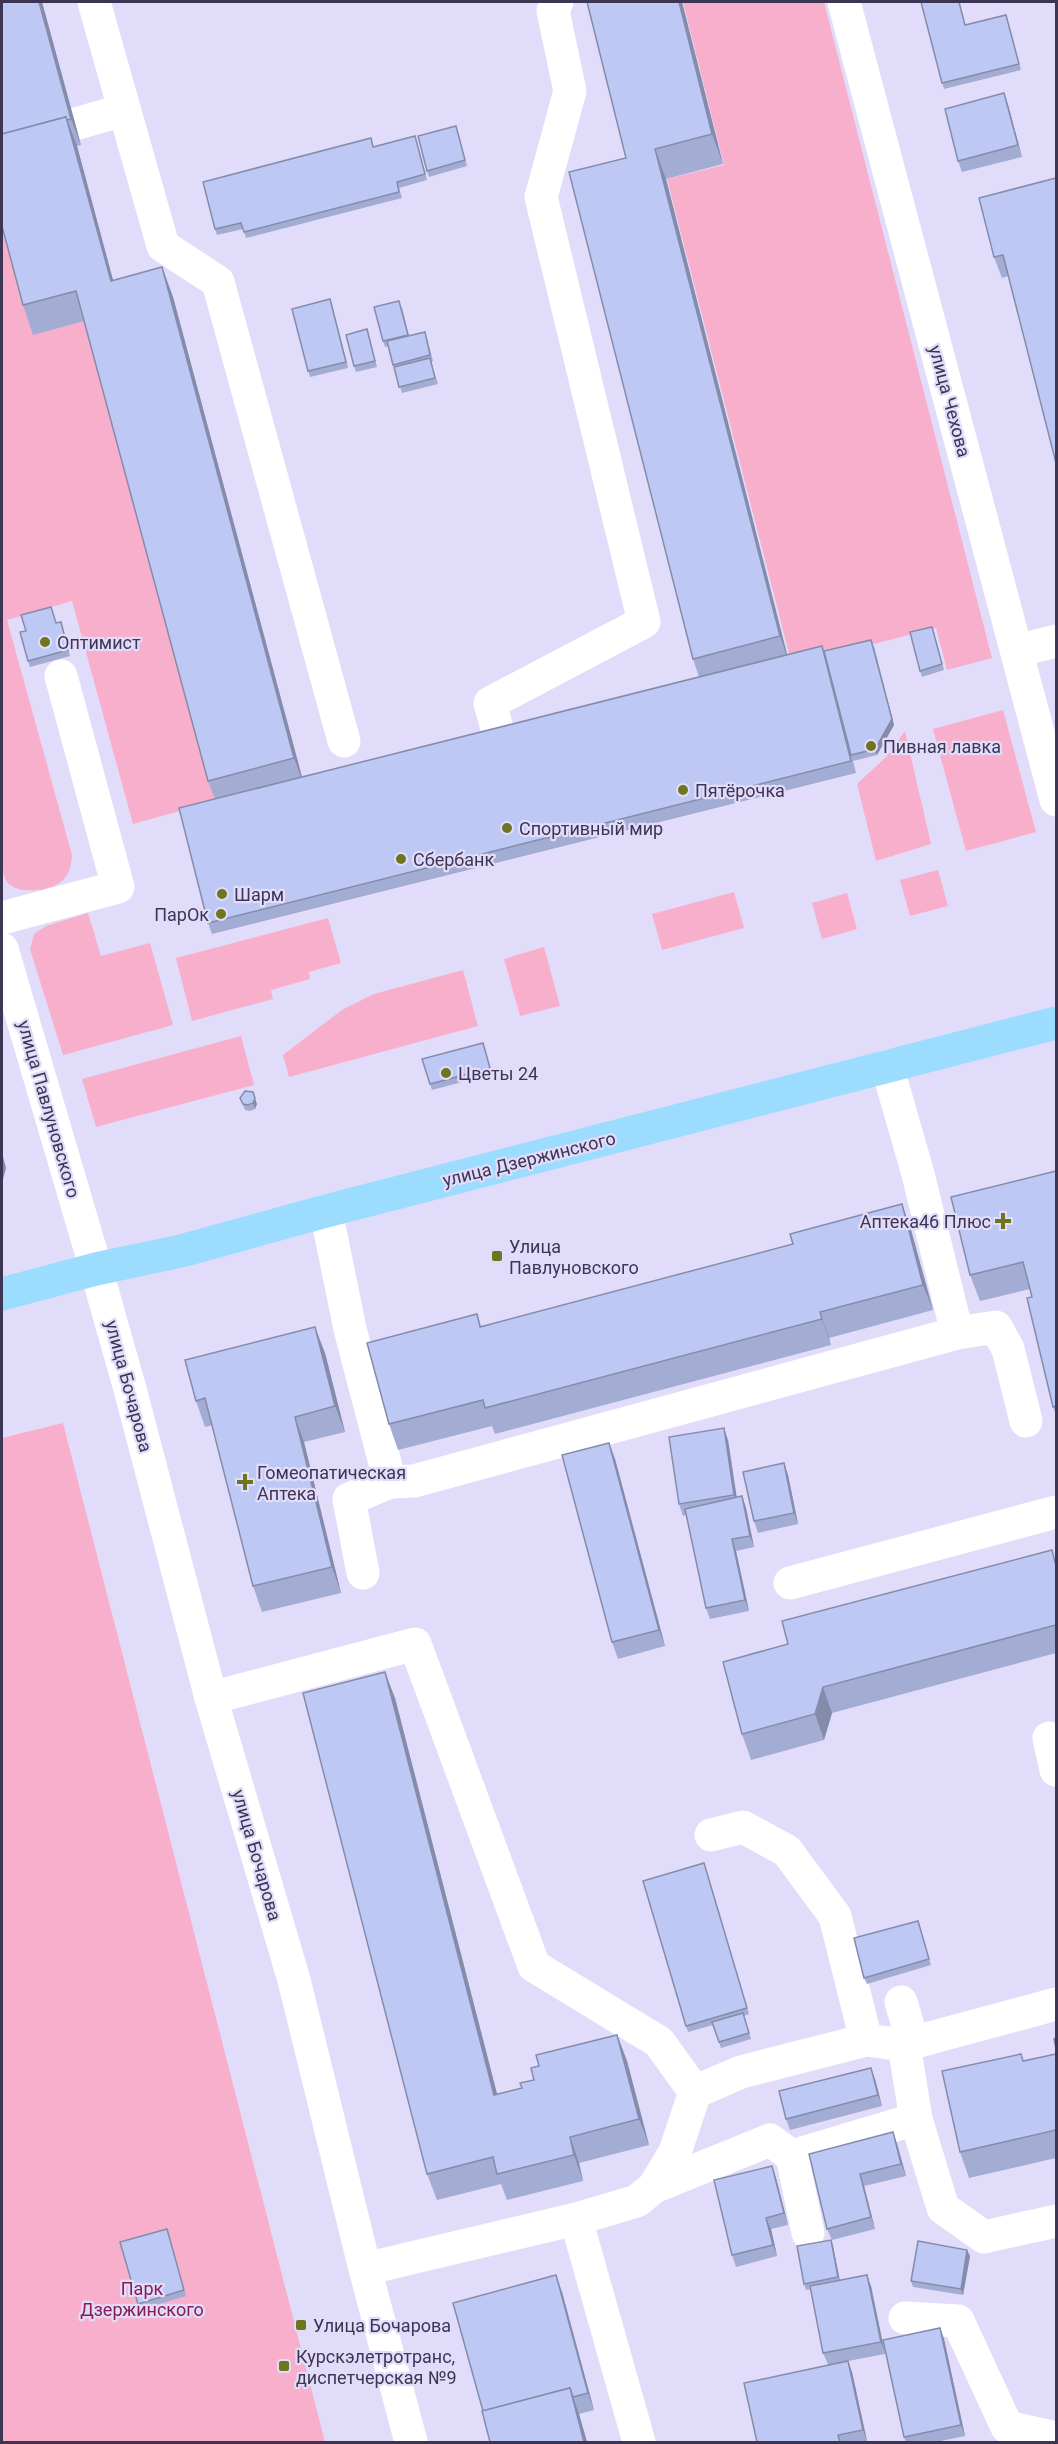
<svg xmlns="http://www.w3.org/2000/svg" width="1058" height="2444" font-family="Roboto,sans-serif">
  <style>
    .green { fill: #f8afcb }
    .lines { fill: none; stroke-linecap: round; stroke-linejoin: round }
    .minor { stroke: #fff; stroke-width: 33 }
    .major { stroke: #9cdcfe; stroke-width: 33 }
    .wall { fill: #a3acd2 }
    .shaded-wall { fill: #858cab }
    .building { fill: #bec8f4; stroke: #858cab; stroke-width: 1.5 }
    .poi-dot { fill: #6d751e; stroke: #e2dcfb; stroke-width: 2 }
    .labels { text-anchor: middle; dominant-baseline: central; stroke-width: 4.5; stroke-linejoin: round; paint-order: stroke }
    .street-label { font-size: 18px; fill: #3d3554; stroke: #e2dcfb }
    .poi-label { font-size: 18px; fill: #3d3554; stroke: #e2dcfb; text-anchor: start }
    .park-label { font-size: 18px; fill: #881d54; stroke: #e2dcfb }
  </style>
  <rect width="100%" height="100%" fill="#e2dcfb"/>
  <!-- green -->
  <g class="green">
    <path d="M683,2H824L992,658L947,670L936,628L792,665L667,179L724,165Z"/>
    <path d="M2,215L86,320L216,801L133,824L72,601L7,620L72,855C71,865 70,874 62,881C51,891 19,895 8,883C4,879 3,870 2,865Z"/>
    <path d="M1003,710L1036,832L966,851L933,729Z"/>
    <path d="M905,731L931,844L876,861L857,784L887,756Z"/>
    <path d="M938,870L948,906L910,916L900,880Z"/>
    <path d="M734,892L744,928L662,950L652,914Z"/>
    <path d="M847,893L857,929L822,939L812,903Z"/>
    <path d="M88,913L101,956L150,943L173,1025L63,1055L30,949L34,934L46,926Z"/>
    <path d="M328,918L341,963L309,972L310,979L271,990L273,999L192,1021L176,958Z"/>
    <path d="M544,947L560,1006L520,1016L504,959Z"/>
    <path d="M463,970L478,1026L289,1077L283,1055L342,1010L374,994Z"/>
    <path d="M241,1036L254,1085L96,1127L82,1079Z"/>
    <path d="M63,1423L325,2442H2V1438Z"/>
  </g>
  <g class="lines">
    <!-- minor -->
    <g class="minor">
      <path d="M94,2L163,246L218,282L344,741"/>
      <path d="M844,2L1056,800"/>
      <path d="M75,124L124,110"/>
      <path d="M1017,651L1056,641"/>
      <path d="M500,739L490,703L644,622L541,197L570,91L553,11L557,2"/>
      <path d="M2,918L118,887L61,676"/>
      <path d="M2,949L96,1269L130,1389L211,1698L294,1980L365,2269L411,2442"/>
      <path d="M326,1211L350,1329L390,1482L414,1481L957,1333L918,1174L887,1066"/>
      <path d="M957,1333L996,1327L1008,1349L1026,1421"/>
      <path d="M363,1573L349,1499L390,1482"/>
      <path d="M790,1583L1056,1512"/>
      <path d="M211,1698L415,1644L534,1966L659,2042L695,2092L675,2152L654,2187L637,2201L576,2219L365,2269"/>
      <path d="M1049,1738L1056,1770"/>
      <path d="M711,1835L743,1827L787,1851L835,1916L866,2040"/>
      <path d="M901,2002L913,2043"/>
      <path d="M1056,2004L904,2045L916,2119L943,2208L984,2237L1056,2221"/>
      <path d="M695,2092L741,2072L866,2040L889,2043"/>
      <path d="M792,2156L808,2233"/>
      <path d="M654,2187L770,2140L792,2156L916,2119"/>
      <path d="M576,2219L639,2442"/>
      <path d="M905,2318L958,2321L1007,2427L1056,2438"/>
    </g>
    <!-- major -->
    <path class="major" d="M2,1294L96,1269L181,1251L326,1211L1056,1023"/>
  </g>
  <!-- wall -->
  <g class="wall">
    <path d="M2,2H42L81,145L77,146L113,280L162,267L173,297L302,777L699,677L693,659L626,158L587,2H682L723,164L666,179L787,654L874,646L894,725L877,755L853,761L856,773L212,934L208,923L215,799L208,781L84,321L33,335L23,305Z"/>
    <path d="M921,2H959L965,25L1006,15L1021,70L944,89Z"/>
    <path d="M1008,105L1022,157L962,172L958,161Z"/>
    <path d="M456,126L467,166L429,177L427,171Z"/>
    <path d="M417,142L427,180L399,188L402,198L246,238L243,229L217,235L215,229L374,147Z"/>
    <path d="M1056,178L1008,276L1002,278L994,257Z"/>
    <path d="M330,299L348,368L310,377L308,371Z"/>
    <path d="M402,307L409,336L427,338L433,361L431,362L438,384L402,393L388,346L385,347L383,341Z"/>
    <path d="M367,329L377,367L356,372L354,366Z"/>
    <path d="M51,607L56,623L63,628L70,656L30,667L28,661L26,631Z"/>
    <path d="M934,633L944,670L922,677L920,671Z"/>
    <path d="M483,1043L492,1074L432,1090L430,1084Z"/>
    <path d="M240,1098L257,1104L255,1109L250,1111L245,1110Z"/>
    <path d="M1056,1171V1415L1053,1407L1030,1289L980,1301L970,1275Z"/>
    <path d="M911,1230L933,1310L829,1338L831,1345L495,1434L492,1426L398,1450L389,1424L477,1314L481,1326Z"/>
    <path d="M325,1353L345,1432L304,1442L341,1593L262,1612L253,1586L212,1425L205,1427L196,1401Z"/>
    <path d="M728,1440L737,1498L742,1496L746,1508L754,1547L736,1551L749,1611L710,1619L706,1608L686,1515L683,1516L679,1504Z"/>
    <path d="M609,1443L615,1459L665,1646L618,1659L612,1642Z"/>
    <path d="M784,1463L788,1475L798,1524L758,1533L754,1521Z"/>
    <path d="M1056,1561V1653L832,1713L824,1740L751,1760L742,1734L788,1644Z"/>
    <path d="M395,1698L497,2094L522,2088L534,2080L539,2066L617,2035L627,2061L649,2145L579,2163L583,2181L507,2200L501,2184L437,2200L427,2174Z"/>
    <path d="M704,1863L749,2014L744,2016L751,2039L721,2048L713,2025L688,2032L686,2026Z"/>
    <path d="M920,1927L931,1965L867,1984L864,1978Z"/>
    <path d="M1056,2054V2158L969,2178L960,2152L1024,2061Z"/>
    <path d="M875,2079L882,2106L790,2130L786,2119Z"/>
    <path d="M893,2132L897,2144L906,2176L864,2186L875,2229L832,2240L827,2229L809,2154Z"/>
    <path d="M772,2166L776,2178L788,2225L771,2229L777,2256L736,2267L732,2255Z"/>
    <path d="M169,2235L186,2296L140,2310L138,2304Z"/>
    <path d="M831,2240L833,2246L840,2280L871,2286L885,2354L848,2361L852,2372L867,2441L862,2442H757L828,2364L823,2353L811,2289L806,2290L804,2284Z"/>
    <path d="M970,2256L963,2295L913,2287L911,2281Z"/>
    <path d="M562,2292L594,2410L579,2414L587,2442H490Z"/>
    <path d="M940,2328L944,2339L965,2436L936,2442H906L904,2437Z"/>
  </g>
  <!-- shaded-wall -->
  <g class="shaded-wall">
    <path d="M39,2H42L81,145L71,119Z"/>
    <path d="M679,2H682L723,164L712,134Z"/>
    <path d="M1004,93L1008,105L1022,157L1018,145Z"/>
    <path d="M66,117L77,146L121,310L111,281Z"/>
    <path d="M655,149L666,179L790,666L780,636Z"/>
    <path d="M162,267L173,297L305,788L294,758Z"/>
    <path d="M330,299L332,305L348,368L346,362Z"/>
    <path d="M871,640L894,725L877,755L875,749Z"/>
    <path d="M255,1098L257,1104L255,1109L253,1103Z"/>
    <path d="M2,1153L6,1168L2,1183Z"/>
    <path d="M902,1204L911,1230L933,1310L923,1285Z"/>
    <path d="M820,1312L829,1338L831,1345L822,1319Z"/>
    <path d="M315,1327L325,1353L345,1432L335,1406Z"/>
    <path d="M295,1417L304,1442L341,1593L332,1567Z"/>
    <path d="M724,1428L728,1440L738,1507L734,1495Z"/>
    <path d="M609,1443L615,1459L665,1646L659,1630Z"/>
    <path d="M784,1463L788,1475L798,1524L794,1513Z"/>
    <path d="M742,1496L746,1508L754,1547L750,1536Z"/>
    <path d="M732,1539L736,1551L749,1611L745,1600Z"/>
    <path d="M385,1672L395,1698L504,2121L494,2095Z"/>
    <path d="M823,1687L832,1713L824,1740L815,1714Z"/>
    <path d="M617,2035L627,2061L649,2145L639,2119Z"/>
    <path d="M871,2068L875,2079L882,2106L878,2095Z"/>
    <path d="M893,2132L897,2144L906,2176L901,2164Z"/>
    <path d="M570,2137L579,2163L583,2181L574,2155Z"/>
    <path d="M772,2166L776,2178L788,2225L784,2213Z"/>
    <path d="M860,2174L864,2186L875,2229L871,2217Z"/>
    <path d="M766,2218L771,2229L777,2256L773,2245Z"/>
    <path d="M831,2240L833,2246L840,2283L838,2277Z"/>
    <path d="M967,2250L970,2256L963,2295L961,2289Z"/>
    <path d="M556,2275L562,2292L594,2410L588,2393Z"/>
    <path d="M867,2275L871,2286L885,2354L881,2342Z"/>
    <path d="M940,2328L944,2339L965,2436L961,2425Z"/>
    <path d="M848,2361L852,2372L867,2441L863,2430Z"/>
    <path d="M570,2388L579,2414L587,2442H584Z"/>
  </g>
  <!-- building -->
  <g class="building">
    <path d="M2,2H39L71,119L67,120L66,117L2,134Z"/>
    <path d="M587,2H679L712,134L655,149L780,636L693,659L569,172L626,158Z"/>
    <path d="M921,2H959L965,25L1006,15L1019,64L942,83Z"/>
    <path d="M1004,93L1018,145L958,161L945,109Z"/>
    <path d="M66,117L111,281L162,267L294,758L208,781L76,291L23,305L2,226V134Z"/>
    <path d="M456,126L465,160L427,171L418,136Z"/>
    <path d="M415,136L425,174L397,182L399,192L244,232L241,223L215,229L203,182L371,138L373,147Z"/>
    <path d="M1056,178V463L1003,255L994,257L979,198Z"/>
    <path d="M330,299L346,362L308,371L292,309Z"/>
    <path d="M399,301L408,335L383,341L374,307Z"/>
    <path d="M367,329L375,361L354,366L346,335Z"/>
    <path d="M425,332L430,355L393,365L387,341Z"/>
    <path d="M430,358L435,378L399,387L394,367Z"/>
    <path d="M51,607L56,623L61,622L68,650L28,661L20,632L26,631L21,615Z"/>
    <path d="M932,627L942,664L920,671L910,632Z"/>
    <path d="M871,640L892,719L875,749L851,755L824,651Z"/>
    <path d="M822,646L851,761L208,923L179,808Z"/>
    <path d="M483,1043L490,1068L430,1084L422,1059Z"/>
    <path d="M245,1091L253,1092L255,1098L253,1103L248,1105L243,1104L240,1098Z"/>
    <path d="M1056,1171V1406L1053,1407L1027,1298L1032,1297L1023,1262L970,1275L951,1197Z"/>
    <path d="M902,1204L923,1285L820,1312L822,1319L485,1408L483,1400L389,1424L367,1343L477,1314L480,1327L793,1244L790,1234Z"/>
    <path d="M315,1327L335,1406L295,1417L332,1567L253,1586L205,1398L196,1401L185,1360Z"/>
    <path d="M724,1428L734,1495L679,1504L669,1437Z"/>
    <path d="M609,1443L659,1630L612,1642L562,1455Z"/>
    <path d="M784,1463L794,1513L754,1521L743,1472Z"/>
    <path d="M742,1496L750,1536L732,1539L745,1600L706,1608L685,1509Z"/>
    <path d="M1052,1550L1056,1566V1625L823,1687L815,1714L742,1734L723,1662L788,1644L782,1621Z"/>
    <path d="M385,1672L494,2095L522,2088L520,2083L534,2080L531,2068L539,2066L536,2055L617,2035L639,2119L570,2137L574,2155L497,2174L493,2157L427,2174L303,1693Z"/>
    <path d="M704,1863L747,2008L686,2026L643,1881Z"/>
    <path d="M918,1921L929,1959L864,1978L854,1938Z"/>
    <path d="M743,2013L749,2033L719,2042L712,2022Z"/>
    <path d="M1056,2038V2049L1054,2039Z"/>
    <path d="M1021,2054L1023,2061L1056,2054V2130L960,2152L942,2071Z"/>
    <path d="M871,2068L878,2095L786,2119L779,2091Z"/>
    <path d="M893,2132L901,2164L860,2174L871,2217L827,2229L809,2154Z"/>
    <path d="M772,2166L784,2213L766,2218L773,2245L732,2255L714,2180Z"/>
    <path d="M167,2229L184,2290L138,2304L120,2242Z"/>
    <path d="M831,2240L838,2277L804,2284L797,2246Z"/>
    <path d="M918,2241L967,2250L961,2289L911,2281Z"/>
    <path d="M556,2275L588,2393L573,2397L570,2388L483,2411L453,2303Z"/>
    <path d="M867,2275L881,2342L823,2353L810,2286Z"/>
    <path d="M940,2328L961,2425L904,2437L883,2340Z"/>
    <path d="M848,2361L863,2430L838,2435L840,2442H757L744,2383Z"/>
    <path d="M570,2388L584,2442H490L482,2411Z"/>
  </g>
  <!-- markers -->
  <g class="poi-dot">
    <circle cx="45" cy="642" r="6"/>
    <circle cx="871" cy="746" r="6"/>
    <circle cx="683" cy="790" r="6"/>
    <circle cx="507" cy="828" r="6"/>
    <circle cx="401" cy="859" r="6"/>
    <circle cx="222" cy="894" r="6"/>
    <circle cx="221" cy="914" r="6"/>
    <circle cx="446" cy="1073" r="6"/>
    <path d="M1000 1212h6v6h6v6h-6v6h-6v-6h-6v-6h6z"/>
    <rect x="491" y="1250" width="12" height="12" rx="3"/>
    <path d="M242 1473h6v6h6v6h-6v6h-6v-6h-6v-6h6z"/>
    <rect x="295" y="2319" width="12" height="12" rx="3"/>
    <rect x="278" y="2360" width="12" height="12" rx="3"/>
  </g>
  <g class="labels">
    <!-- street labels -->
    <g class="street-label">
      <text transform="translate(950 401) rotate(75)">улица Чехова</text>
      <text transform="translate(49 1109) rotate(74)">улица Павлуновского</text>
      <text transform="translate(529 1159) rotate(-14)">улица Дзержинского</text>
      <text transform="translate(129 1386) rotate(75)">улица Бочарова</text>
      <text transform="translate(257 1855) rotate(74)">улица Бочарова</text>
    </g>
    <!-- poi labels -->
    <g class="poi-label">
      <text x="57" y="642">Оптимист</text>
      <text x="883" y="746">Пивная лавка</text>
      <text x="695" y="790">Пятёрочка</text>
      <text x="519" y="828">Спортивный мир</text>
      <text x="413" y="859">Сбербанк</text>
      <text x="234" y="894">Шарм</text>
      <text x="209" y="914" text-anchor="end">ПарОк</text>
      <text x="458" y="1073">Цветы 24</text>
      <text x="991" y="1221" text-anchor="end">Аптека46 Плюс</text>
      <text x="509" y="1246">Улица<tspan x="509" dy="21">Павлуновского</tspan></text>
      <text x="257" y="1472">Гомеопатическая<tspan x="257" dy="21">Аптека</tspan></text>
      <text x="313" y="2325">Улица Бочарова</text>
      <text x="296" y="2356">Курскэлетротранс,<tspan x="296" dy="21">диспетчерская №9</tspan></text>
    </g>
    <!-- park labels -->
    <g class="park-label">
      <text x="142" y="2288">Парк<tspan x="142" dy="21">Дзержинского</tspan></text>
    </g>
  </g>
  <!-- border -->
  <rect width="1058" height="2444" fill="none" stroke="#3d3554" stroke-width="6"/>
</svg>
